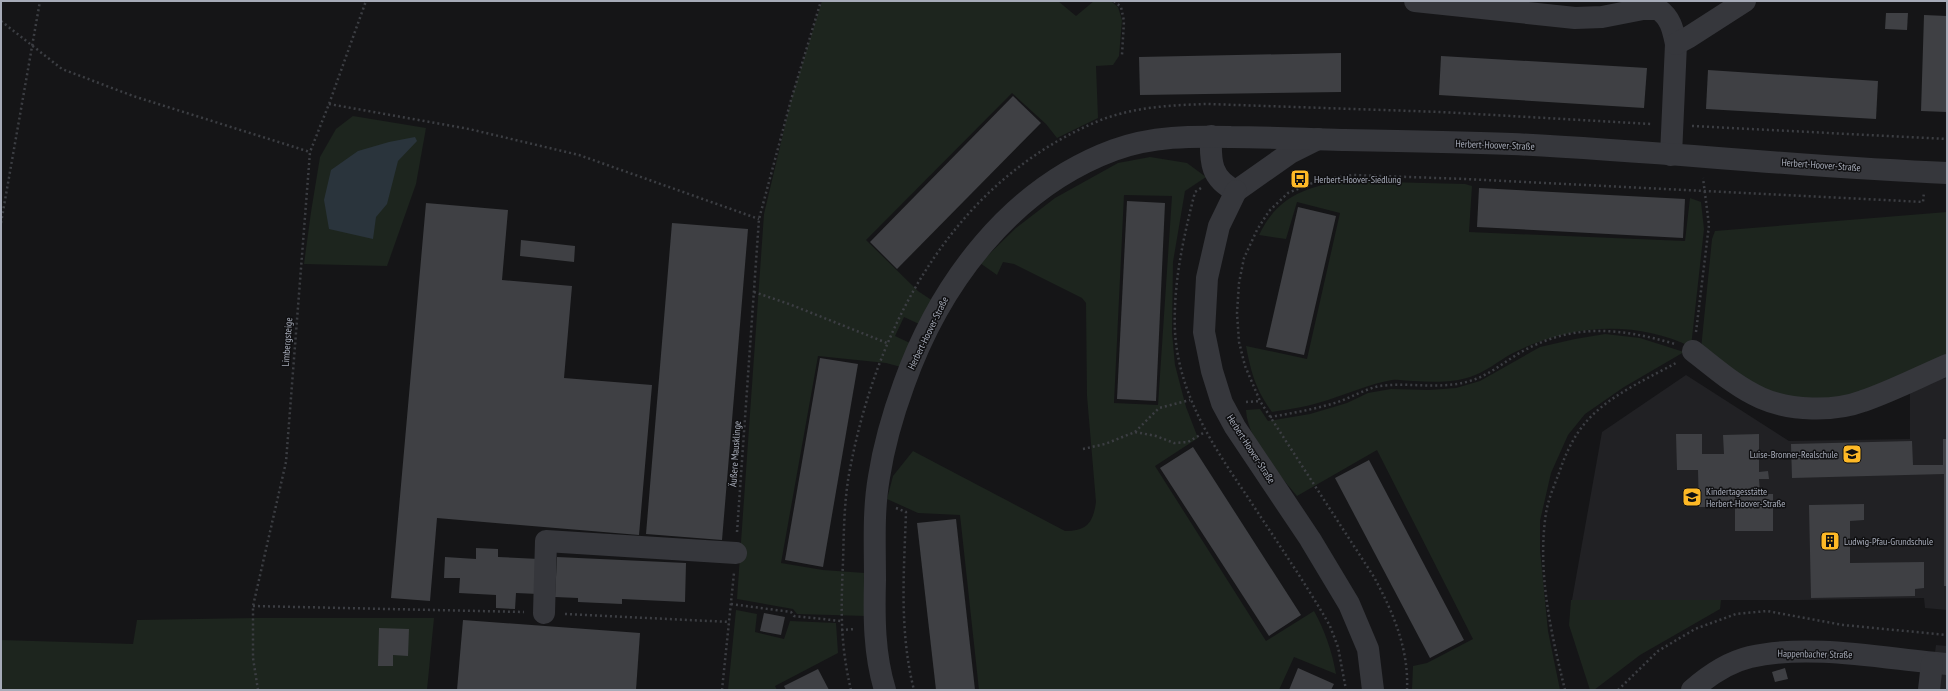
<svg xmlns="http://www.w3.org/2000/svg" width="1948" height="691" font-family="'PT Sans Narrow',sans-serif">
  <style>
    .built { fill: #212124 }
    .green { fill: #1d251e; fill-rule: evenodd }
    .water { fill: #2a343c }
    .building { fill: #3f4044 }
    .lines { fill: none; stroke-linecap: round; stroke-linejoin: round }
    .path { stroke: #3c3e43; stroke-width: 2.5; stroke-dasharray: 2 3; stroke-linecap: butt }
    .minor { stroke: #36373c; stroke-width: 22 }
    .labels { text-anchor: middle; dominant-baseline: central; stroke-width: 3; stroke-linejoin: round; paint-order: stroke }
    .street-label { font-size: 10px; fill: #a6abb8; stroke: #101012 }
    .poi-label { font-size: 10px; fill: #a6abb8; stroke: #101012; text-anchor: start }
  </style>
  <rect width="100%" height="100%" fill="#151517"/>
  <!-- built -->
  <g class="built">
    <path d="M1686,375L1789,441L1910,439V386L1947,378V610L1925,608L1924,598L1800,600H1572L1602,432Z"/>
    <path d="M1936,645L1947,646V690H1930Z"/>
  </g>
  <!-- green -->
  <g class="green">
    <path d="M822,1H1058L1076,16L1094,1H1111L1118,7L1122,20L1119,56L1113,65L1096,66L1098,118L1057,138L1046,124L1012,93L866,240L918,291L933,301L919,324L904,317L895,336L910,343L901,367L886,363L818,356L781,563L823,570L865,573L866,616L797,614L793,609L737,599L764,214L791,100Z"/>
    <path d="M353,116L426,128L416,184L387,266L304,264L311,212L320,157L336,129Z"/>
    <path d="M1150,157L1187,163L1206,177L1185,191L1173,262L1172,333L1175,365L1186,407L1198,438L1155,466L1266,641L1314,611C1325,631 1332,651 1336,674L1294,657L1279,690H979L960,515L918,513L887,499L893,476L913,451L1065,531C1087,531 1093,523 1096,502L1087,396L1086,303L1082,298L1014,264L1003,262L997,275L980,263L1016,228L1055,198L1118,163ZM1124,195L1172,196L1158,405L1114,403Z"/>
    <path d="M1344,181L1465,184L1472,186L1469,232L1685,241L1690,198L1701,202L1704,229L1691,347C1634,319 1568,325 1513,353C1498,361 1486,372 1470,377C1452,383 1432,382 1413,381C1406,381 1399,379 1392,380C1370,384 1349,393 1328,400C1310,406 1291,409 1272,412C1256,390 1251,373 1246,346L1307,359L1340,213L1297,202L1286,239L1259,235C1277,197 1305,187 1344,181Z"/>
    <path d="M1947,212V358L1840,403L1772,397L1701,349L1712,239L1715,231Z"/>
    <path d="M1605,334L1640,338L1684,352L1624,387L1585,414L1568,435L1551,473L1540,521V550L1548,631L1560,690H1412L1413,666L1427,663L1473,639L1377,450L1297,496C1279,474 1247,439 1246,410L1260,409L1268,421L1310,414L1347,403L1368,393L1391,389L1429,390L1456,388L1480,381L1540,347L1575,339Z"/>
    <path d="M1571,600H1721L1720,609L1640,655L1594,690H1590L1569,625Z"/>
    <path d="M736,610L757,614L755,632L784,639L790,621L836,623L838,653L775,686L777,690H728Z"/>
    <path d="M257,618H434L427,690H1V640L133,644L137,620Z"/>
  </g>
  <!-- water -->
  <path class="water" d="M415,137L417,141L398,161L387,204L376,217L373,239L329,229L324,200L331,170L358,151L389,142Z"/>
  <!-- building -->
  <g class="building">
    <path d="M1886,13H1908L1907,30L1885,29Z"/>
    <path d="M1924,15L1947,16V112L1921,111Z"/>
    <path d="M1341,53V92L1140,95L1139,57Z"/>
    <path d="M1441,56L1647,68L1644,108L1439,95Z"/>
    <path d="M1708,70L1878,81L1876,119L1706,109Z"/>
    <path d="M1013,96L1041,123L897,269L870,242Z"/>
    <path d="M1479,188L1685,199L1683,238L1477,227Z"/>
    <path d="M1127,201L1165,203L1156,401L1117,399Z"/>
    <path d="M426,203L508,210L502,280L572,286L564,378L652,385L639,535L437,518L430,601L391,598Z"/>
    <path d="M1298,207L1336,216L1304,355L1266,347Z"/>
    <path d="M672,223L748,229L722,540L646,534Z"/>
    <path d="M521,240L575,246L574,262L520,256Z"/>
    <path d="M820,358L858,364L823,567L785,560Z"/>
    <path d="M1676,434H1702V454H1724L1723,435L1759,434V472L1768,471L1769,479H1759L1760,494H1773V531H1735V507H1699L1698,470H1677Z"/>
    <path d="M1943,439H1947V586H1944V474L1792,478L1791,444L1912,441L1913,465H1943Z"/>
    <path d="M1193,447L1301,615L1269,636L1160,468Z"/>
    <path d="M1369,460L1464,640L1430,658L1335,478Z"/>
    <path d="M1864,504V520L1850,521V563L1924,562V588L1915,589V596L1811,598L1809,505Z"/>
    <path d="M956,519L975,690H936L917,523Z"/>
    <path d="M476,548L498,549V557L539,559L538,594L516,593L515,609L496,608V595L459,593L460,578H444L445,557L476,559Z"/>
    <path d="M557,557L686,563L685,602L622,599V604L578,602V598L555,597Z"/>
    <path d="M764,613L785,617L781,635L760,631Z"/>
    <path d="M463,620L640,633L636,690H457Z"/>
    <path d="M379,628L409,629L408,656L393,655V666H378Z"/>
    <path d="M1298,668L1334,684L1331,690H1289Z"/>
    <path d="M1785,668L1788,679L1775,682L1772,672Z"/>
    <path d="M818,669L829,690H786L784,686Z"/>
  </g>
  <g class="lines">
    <!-- path -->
    <g class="path">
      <path d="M1114,1L1121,7L1124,21L1122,55"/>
      <path d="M1,21L62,69L133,96L310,152"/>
      <path d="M329,104L469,129L579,155L759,219"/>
      <path d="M1692,126L1947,139"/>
      <path d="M1201,188L1195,192C1183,239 1173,284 1175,332C1179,395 1213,446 1247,496C1275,539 1305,582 1330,626L1338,647L1346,690"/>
      <path d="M1,223L40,1"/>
      <path d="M754,292L789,304L887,343"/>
      <path d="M1696,332L1709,225L1703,178"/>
      <path d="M1246,402L1260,401"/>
      <path d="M1270,417C1293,413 1316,409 1338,402C1352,397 1365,389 1380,386C1410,382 1440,390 1470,381C1490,375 1505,361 1523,351C1574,323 1621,328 1675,344"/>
      <path d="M1135,432L1159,408L1190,400"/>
      <path d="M1083,449L1105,444L1135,432L1156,436L1174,443L1188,442L1205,432"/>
      <path d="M896,508L906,512C904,572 899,631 914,690"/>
      <path d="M737,532L759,219L791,100L821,1"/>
      <path d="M731,604L791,612L794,616L841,621"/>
      <path d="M253,606L524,612"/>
      <path d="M565,614L730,622"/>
      <path d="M841,630L855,629"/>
      <path d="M258,690L253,658V606L286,462L310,152L329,104L366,1"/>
      <path d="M722,690L734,573"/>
      <path d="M851,690C840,644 841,609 843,562C844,529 844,496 851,464C879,321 956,181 1096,122C1131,107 1171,105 1208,104L1441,112L1651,124"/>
      <path d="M1407,690C1409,649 1393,612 1374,577L1260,401L1245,366L1239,342L1237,313L1239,283L1244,258L1257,230L1269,211L1288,193L1320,180L1353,175L1465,179L1923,202L1924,192"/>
      <path d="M1565,690C1551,633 1537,572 1546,513C1548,500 1554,486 1559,473C1567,449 1578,427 1598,410C1618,392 1652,376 1676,363"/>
      <path d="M1618,690L1658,651L1695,629L1736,614L1767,611L1843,625L1947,635"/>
    </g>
    <!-- minor -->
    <g class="minor">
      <path d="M1415,1L1575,18L1602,17L1643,9H1658C1671,18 1673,30 1676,44L1671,155"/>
      <path d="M1676,44L1689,37L1745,1"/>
      <path d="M1211,136C1210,162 1211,179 1236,191L1290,153L1318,139"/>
      <path d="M1236,191L1219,226L1207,278L1204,332L1212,371L1222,403L1235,427L1310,539L1349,604L1368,649L1373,690"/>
      <path d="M1693,351C1715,368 1736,387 1761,398C1790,411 1834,412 1863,401C1892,391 1919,377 1947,365"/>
      <path d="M544,613L546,541L736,553"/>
      <path d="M885,690C874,654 874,617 875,580C875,546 873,511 879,477C884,445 893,414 904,384C940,283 1011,188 1114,150C1152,136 1192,136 1231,137C1268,137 1305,139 1342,140C1398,141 1455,142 1512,144C1657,151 1802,167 1947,173"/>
      <path d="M1692,690C1708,676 1729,662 1750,657C1810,643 1886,659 1947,664"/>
      <path d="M1929,690L1932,663"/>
    </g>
  </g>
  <!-- icons -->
  <defs>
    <g id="bus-square" transform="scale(1)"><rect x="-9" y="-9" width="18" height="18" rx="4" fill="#feb926" stroke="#101012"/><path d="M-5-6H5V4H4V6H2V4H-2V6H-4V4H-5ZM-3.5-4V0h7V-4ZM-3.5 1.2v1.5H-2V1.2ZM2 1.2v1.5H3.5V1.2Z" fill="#111"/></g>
    <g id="school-square" transform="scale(1)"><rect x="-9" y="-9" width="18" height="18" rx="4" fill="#feb926" stroke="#101012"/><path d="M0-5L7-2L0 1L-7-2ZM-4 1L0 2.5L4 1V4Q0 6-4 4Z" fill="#111"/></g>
    <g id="building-square" transform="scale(1)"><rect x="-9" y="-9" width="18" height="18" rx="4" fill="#feb926" stroke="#101012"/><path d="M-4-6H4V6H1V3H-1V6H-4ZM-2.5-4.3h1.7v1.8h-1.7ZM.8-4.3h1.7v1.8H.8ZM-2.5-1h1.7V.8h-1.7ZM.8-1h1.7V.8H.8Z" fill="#111"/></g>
  </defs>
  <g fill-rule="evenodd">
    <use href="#bus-square" x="1300" y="179"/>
    <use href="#school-square" x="1852" y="454"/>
    <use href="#school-square" x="1692" y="497"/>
    <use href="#building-square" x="1830" y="541"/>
  </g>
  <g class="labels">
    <!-- street labels -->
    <g class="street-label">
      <text transform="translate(1495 145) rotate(2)">Herbert-Hoover-Straße</text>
      <text transform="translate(1821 165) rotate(4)">Herbert-Hoover-Straße</text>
      <text transform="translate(928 333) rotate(-64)">Herbert-Hoover-Straße</text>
      <text transform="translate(287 342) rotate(-86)">Limbergsteige</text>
      <text transform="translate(1251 449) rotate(57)">Herbert-Hoover-Straße</text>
      <text transform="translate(735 454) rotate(-86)">Äußere Mausklinge</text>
      <text transform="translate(1815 654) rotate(1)">Happenbacher Straße</text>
    </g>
    <!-- poi labels -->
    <g class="poi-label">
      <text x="1314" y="179">Herbert-Hoover-Siedlung</text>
      <text x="1838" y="454" text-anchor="end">Luise-Bronner-Realschule</text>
      <text x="1706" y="491">Kindertagesstätte<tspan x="1706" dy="12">Herbert-Hoover-Straße</tspan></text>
      <text x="1844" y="541">Ludwig-Pfau-Grundschule</text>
    </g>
  </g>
  <!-- border -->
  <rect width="1948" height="691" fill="none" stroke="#a6abb8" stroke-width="4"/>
</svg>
